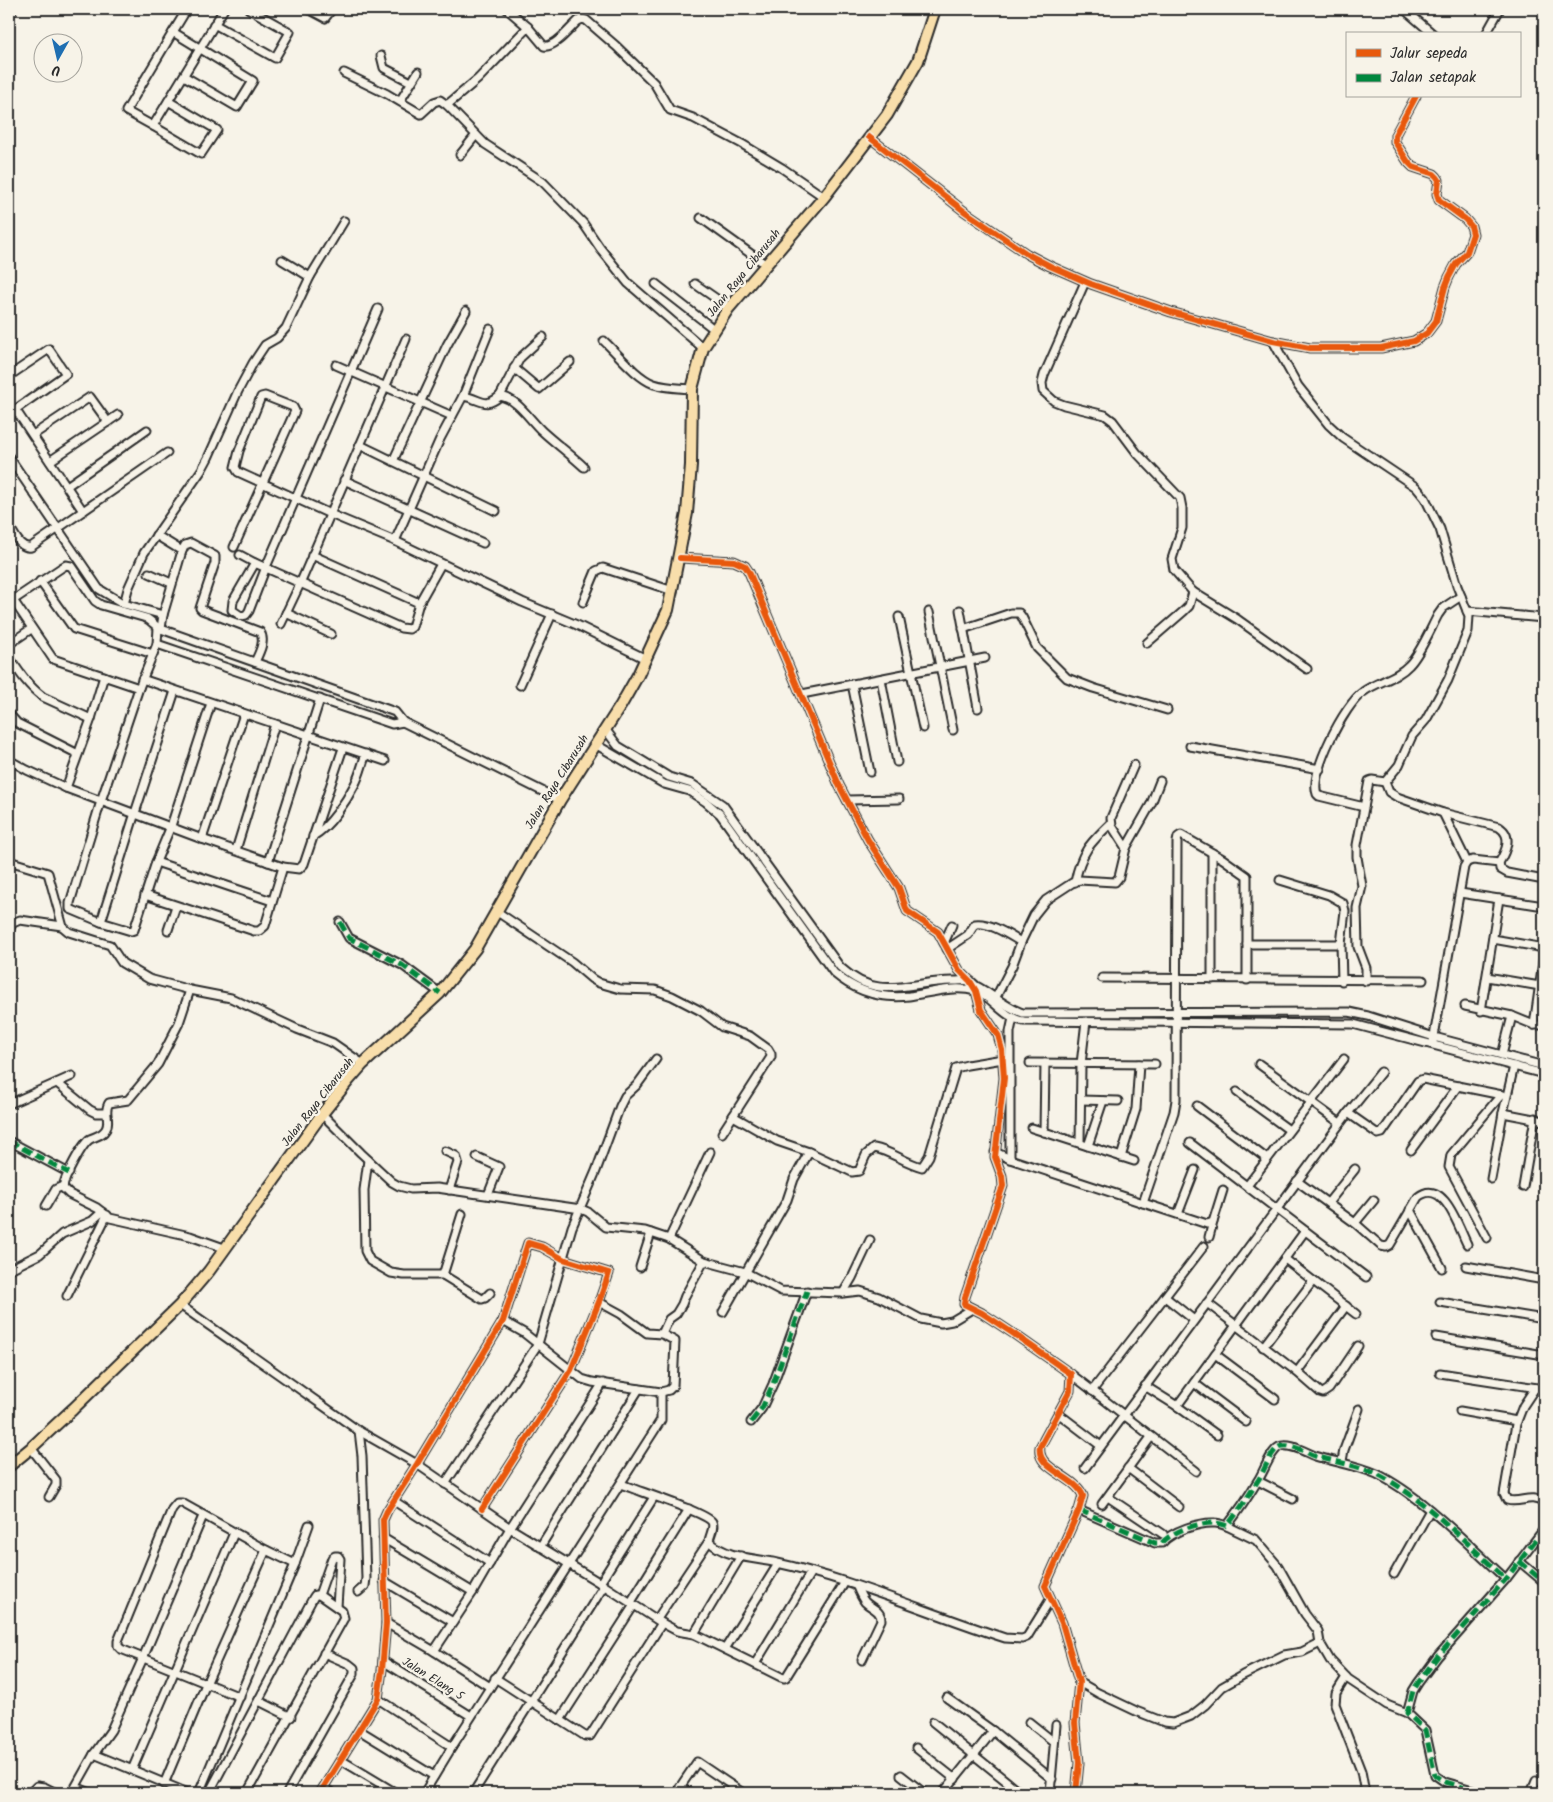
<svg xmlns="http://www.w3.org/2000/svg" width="1553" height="1802" font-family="Kalam,sans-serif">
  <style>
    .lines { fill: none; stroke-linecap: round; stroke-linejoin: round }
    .street-casing { stroke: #2b2b2b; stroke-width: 11 }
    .primary-casing { stroke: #2b2b2b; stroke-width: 14 }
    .street { stroke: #f7f3e8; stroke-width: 7 }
    .primary { stroke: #f8deab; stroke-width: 10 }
    .quiet { stroke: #00873e; stroke-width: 5; stroke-dasharray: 10 5; stroke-linecap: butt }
    .cycleway-casing { stroke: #f7f3e8; stroke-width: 9 }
    .cycleway { stroke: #e8590c; stroke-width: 6 }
    .labels { text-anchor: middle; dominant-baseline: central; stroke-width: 5; stroke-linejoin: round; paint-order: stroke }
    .street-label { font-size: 12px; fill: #2b2b2b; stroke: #f7f3e8 }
  </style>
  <rect width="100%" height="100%" fill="#f7f3e8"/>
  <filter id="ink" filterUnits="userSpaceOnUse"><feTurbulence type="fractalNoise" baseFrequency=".02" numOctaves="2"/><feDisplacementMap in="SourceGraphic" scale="10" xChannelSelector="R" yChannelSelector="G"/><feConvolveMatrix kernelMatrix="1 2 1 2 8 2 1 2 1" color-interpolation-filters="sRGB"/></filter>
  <g filter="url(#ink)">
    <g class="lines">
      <!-- street casing -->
      <g class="street-casing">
        <g id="street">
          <path d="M308,9L325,18L332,9"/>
          <path d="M507,9L528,27L544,46C555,48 569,29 578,21L582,19L586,20L616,46L654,83L670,110L693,118L742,144L782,168L824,197"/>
          <path d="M1404,9L1433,34"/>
          <path d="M9,15L13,9"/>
          <path d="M214,24L275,58L290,32L249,9"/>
          <path d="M173,32L187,9"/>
          <path d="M1486,34L1500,9"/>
          <path d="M381,56L384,68L411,82"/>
          <path d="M344,73L387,94L421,114L434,102L440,100L447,105L485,144L543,182L583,223L600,248L628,283L703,348"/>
          <path d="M168,101L217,130L201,154L153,126L224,9"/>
          <path d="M400,101L418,72"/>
          <path d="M447,105L478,79L528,27"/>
          <path d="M153,126L126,111L173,32L253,81L237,107L184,76"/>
          <path d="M869,137L964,211L1027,254L1050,266L1091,284L1171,312L1273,341L1310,348H1381L1414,341L1427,333L1436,321L1445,287L1449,277L1456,264L1467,252L1473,234L1471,226L1465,219L1439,200L1437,194L1439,180L1437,177L1434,174L1413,167L1408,162L1395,142V135L1416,96"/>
          <path d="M460,155L476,135"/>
          <path d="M701,218L765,264"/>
          <path d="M282,260L310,277"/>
          <path d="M1085,282L1044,375L1042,383L1043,391L1054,401L1064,405L1105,415L1113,421L1137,453L1180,498L1182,508V528L1172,559L1174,570L1193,592L1189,606L1184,611L1147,643"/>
          <path d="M656,284L715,330"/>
          <path d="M695,284L724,304L728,309"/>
          <path d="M378,309L266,567L249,611L246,615L241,616L232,610L233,601L255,563L401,628L409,629L412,627L419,603L441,564"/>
          <path d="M604,341C617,353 637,378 654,384C666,388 680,388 692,389"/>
          <path d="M1273,341L1298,386L1329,425L1343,438L1416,487L1425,498L1440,529L1457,586L1469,616L1468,631L1448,680L1426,720L1412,736L1399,765L1385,782L1372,780L1369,781L1357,845V857L1362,886L1357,908L1358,947L1366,968V981"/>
          <path d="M336,365L452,416"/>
          <path d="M514,368L539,389L570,362"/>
          <path d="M9,376L49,349L66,374L9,414"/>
          <path d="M463,396L490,329"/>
          <path d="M500,396L520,358L543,337"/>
          <path d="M15,409L83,511"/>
          <path d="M33,435L90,397L108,422"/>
          <path d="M360,445L496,511"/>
          <path d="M9,457L99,589L124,604L163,615L161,629"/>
          <path d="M50,461L118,415"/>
          <path d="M393,461L447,345L466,311"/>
          <path d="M344,480L483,543"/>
          <path d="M67,486L147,430"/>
          <path d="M9,526C15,535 20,549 31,547L167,453"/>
          <path d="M156,535L182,551"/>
          <path d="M395,541L440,439L463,396C480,398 484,410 500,396C518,399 529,419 542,431C555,443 570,454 584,467"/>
          <path d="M234,547L295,411L293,407L265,396L261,397L239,451L235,467L238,472L330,514L395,541L522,602L577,625L646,659"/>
          <path d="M240,555L255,563"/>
          <path d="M312,555L419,603"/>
          <path d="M680,558L734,561L745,566L749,572L839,785L868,840L899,888L907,911L938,932L959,970L970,981L976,991L981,1010L998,1035L1002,1050L1004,1078L995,1157L1002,1176L1003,1186L965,1297L964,1304L982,1313L1014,1334L1071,1374L1070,1391L1040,1447C1036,1470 1076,1476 1083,1496L1079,1510L1045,1586L1062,1623L1079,1682L1075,1723L1079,1763L1076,1793"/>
          <path d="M149,573L171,583"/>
          <path d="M40,581L74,629L153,654"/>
          <path d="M1193,592L1237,619L1307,669"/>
          <path d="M13,600L53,659L139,688"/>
          <path d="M583,602L596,571L603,568L673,591"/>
          <path d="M9,603L61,568L66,565L71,566L95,601L101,605L146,618C152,621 156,627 161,629L395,712L403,722L560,800"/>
          <path d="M124,604L128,589L144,553L201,471L208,458L238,391L253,363L265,345L277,338L286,328L310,277L344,221"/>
          <path d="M960,610L978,708"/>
          <path d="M1467,611L1544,618"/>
          <path d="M929,612L953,730"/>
          <path d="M286,613L331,634"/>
          <path d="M163,615L182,551L185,545L191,543L215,556V563L200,608L202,610L260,632C266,641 259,653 255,662"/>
          <path d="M899,617L923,728"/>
          <path d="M281,624L300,584L406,339"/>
          <path d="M158,628L157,644L139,688L101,801L70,903V909L101,922L131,931L134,930L156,862L171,826L211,703"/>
          <path d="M963,629L1011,613H1019L1022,617L1037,648L1067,678L1093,688L1167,710"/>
          <path d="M9,644L31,629"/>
          <path d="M157,644L392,724L403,722"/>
          <path d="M9,657C19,672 28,686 43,697L91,719"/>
          <path d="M142,679L385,761"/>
          <path d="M881,679L897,762"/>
          <path d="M852,684L870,772"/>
          <path d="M520,685L552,614"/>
          <path d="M802,694L985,658"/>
          <path d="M9,714L17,723L78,754"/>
          <path d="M605,729L618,746L669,777L692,784L723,805L840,967C881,1004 910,980 955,981C959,981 966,980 970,981C973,982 974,984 976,986C990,993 1010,1010 1023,1013L1349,1012L1368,1016L1434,1037L1544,1066"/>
          <path d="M595,744L664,784L689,791L706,802L720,814L834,973C855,991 881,999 909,996C930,993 954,985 975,991C992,995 1002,1018 1024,1021L1353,1024L1544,1074"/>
          <path d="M1190,746L1320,769"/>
          <path d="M9,760L27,770L66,788L202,839L283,867L299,869L304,864L343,748"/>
          <path d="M1385,782L1389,792L1397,797L1443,813L1467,862L1464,867L1433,1042"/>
          <path d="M66,788L91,719L104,676"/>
          <path d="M847,800L899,799"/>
          <path d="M1364,807L1319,796L1317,794C1309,773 1345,704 1363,692C1378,681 1396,679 1409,665C1420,654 1430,630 1438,615L1443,608L1461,596"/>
          <path d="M9,809L10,812L9,820"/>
          <path d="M1443,813L1499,827C1513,836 1506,851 1499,863"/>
          <path d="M313,836C329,828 347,800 355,784C360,775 362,764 366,754"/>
          <path d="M202,839L244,714"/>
          <path d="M1126,848L1112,826L1111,818L1134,765"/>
          <path d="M236,850L275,724"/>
          <path d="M1212,853V979"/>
          <path d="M9,861L48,873L63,927L69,932L110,945L122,963L149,979L190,990L231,998L297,1029L333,1043L363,1064"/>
          <path d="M156,862L272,901"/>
          <path d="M268,862L320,699"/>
          <path d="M1467,862L1473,860L1499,863L1500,869L1507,873L1544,880"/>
          <path d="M1280,880L1329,895L1343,903L1345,911L1341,944"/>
          <path d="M1075,882C1081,852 1090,843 1111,823"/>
          <path d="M1460,893L1544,906"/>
          <path d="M145,895L254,931H259L265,926L283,867"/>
          <path d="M496,911L572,962L592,979L599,983L620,989L655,990L672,996L701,1011L722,1027L750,1036L768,1049L771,1054V1057L733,1116L777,1141L809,1152L852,1172L859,1171L866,1155L874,1148C891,1151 905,1163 922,1167L929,1156L956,1068L967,1065L1003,1059"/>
          <path d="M101,922L135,813L175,691"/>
          <path d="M340,922L349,938L402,965L440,993"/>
          <path d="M9,929L13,923L20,920L62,926"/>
          <path d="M168,930L176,906"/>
          <path d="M1493,939L1544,948"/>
          <path d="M944,943L952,925"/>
          <path d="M1247,944H1341L1342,981"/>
          <path d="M947,949L968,935L975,924C990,922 1009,935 1021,942"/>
          <path d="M1487,977L1540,986"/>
          <path d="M1102,978L1423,980"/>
          <path d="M190,990L179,1023L158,1064L128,1100L109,1103C103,1112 111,1120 106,1129C102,1136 96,1136 90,1139C82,1144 64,1178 63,1188L69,1194L97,1208L110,1218L190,1236L224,1248"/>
          <path d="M996,997L1012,966L1021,942L1034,915L1046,900L1072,883L1079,880L1115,882L1119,877L1126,848L1151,804L1160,781"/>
          <path d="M1465,1006L1512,1016L1534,1025H1544"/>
          <path d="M1481,1011L1499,899"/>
          <path d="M1534,1025L1544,955"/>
          <path d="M1502,1055L1512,1016"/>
          <path d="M1030,1063L1155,1064"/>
          <path d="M1259,1064L1340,1123"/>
          <path d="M1514,1066L1503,1113L1544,1121"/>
          <path d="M57,1083L90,1110L96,1113H105"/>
          <path d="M1237,1092L1289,1130"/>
          <path d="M1081,1100L1118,1101"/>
          <path d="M9,1104L72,1076"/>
          <path d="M1197,1106L1267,1159"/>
          <path d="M1348,1113L1378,1134L1382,1133L1418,1081L1423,1079L1502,1095"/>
          <path d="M322,1114L361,1153L392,1182L399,1186L411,1189L437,1188L581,1209L588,1212L606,1227L645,1231L669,1239L704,1261L745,1272L781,1291L843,1293L860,1291L879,1297L921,1319L941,1323L952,1321L972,1309"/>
          <path d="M1032,1128L1134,1161"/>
          <path d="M1044,1132L1045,1063"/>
          <path d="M722,1133L733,1116"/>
          <path d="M9,1141L69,1173"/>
          <path d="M1080,1143L1081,1064L1086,1021"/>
          <path d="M1190,1143L1366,1277"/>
          <path d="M1088,1146L1103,1101"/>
          <path d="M1411,1150L1458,1086"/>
          <path d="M445,1151L456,1156L458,1162L449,1190"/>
          <path d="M995,1152L1010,1159L1207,1224L1213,1222L1223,1190"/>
          <path d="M477,1157L499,1167L488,1195"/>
          <path d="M1121,1157L1136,1109L1139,1064"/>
          <path d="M1010,1159V1032L1013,1018"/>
          <path d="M368,1160L364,1190L365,1251L370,1261L391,1273L404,1275H443L482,1299L485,1298L490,1293"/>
          <path d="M1491,1179L1503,1113"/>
          <path d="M1297,1181L1355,1223L1381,1246L1386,1247L1390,1245L1418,1197C1443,1177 1458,1226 1467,1244"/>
          <path d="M1247,1186L1344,1059"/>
          <path d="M1523,1187L1535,1118"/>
          <path d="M1143,1203L1174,1112L1176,1100L1177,842L1178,837L1181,835L1223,859L1247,876V980"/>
          <path d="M1328,1203L1355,1169"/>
          <path d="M46,1206L56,1189L63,1186"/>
          <path d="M1410,1210L1442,1268"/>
          <path d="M1178,1214L1195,1170"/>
          <path d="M1355,1223L1374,1200"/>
          <path d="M1209,1237L1213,1222"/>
          <path d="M1487,1238L1449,1167L1451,1155L1501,1095"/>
          <path d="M669,1239L710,1152"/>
          <path d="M1285,1259L1356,1314"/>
          <path d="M1466,1266L1544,1280"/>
          <path d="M640,1267L651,1233"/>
          <path d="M10,1269L40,1254L62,1234L92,1221L102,1212"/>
          <path d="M443,1275L462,1214"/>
          <path d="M843,1293L852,1278L870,1240"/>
          <path d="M67,1296L107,1215"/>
          <path d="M1165,1297L1194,1320"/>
          <path d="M599,1302L621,1314L647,1333L662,1334L669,1319L676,1314L682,1304L685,1296L704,1261"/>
          <path d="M1440,1302L1544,1319"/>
          <path d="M1207,1303L1297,1372L1320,1392L1323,1393L1329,1389L1358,1346"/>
          <path d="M180,1305L359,1431L417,1464L510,1528L600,1583L662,1623L677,1631L694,1634L781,1677L784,1678L786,1677L845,1582"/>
          <path d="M723,1312L787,1200L794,1179L809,1152"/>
          <path d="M1436,1337L1544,1355"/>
          <path d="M1263,1347L1313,1281"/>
          <path d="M1215,1354L1275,1399"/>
          <path d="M1297,1372L1346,1306"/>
          <path d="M1440,1373L1544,1389"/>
          <path d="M1071,1374L1196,1471"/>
          <path d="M1194,1383L1246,1422"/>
          <path d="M1145,1386L1177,1406L1217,1435"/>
          <path d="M1535,1388L1523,1406L1516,1424L1504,1494L1507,1500C1522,1504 1529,1493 1544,1503"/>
          <path d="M1092,1391L1204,1246"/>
          <path d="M661,1392L669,1390L673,1386L675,1341L662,1334"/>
          <path d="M1177,1406L1305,1231"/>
          <path d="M1460,1411L1517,1421"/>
          <path d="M1063,1417L1101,1446"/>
          <path d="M751,1422L762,1408L773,1384L807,1291"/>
          <path d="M31,1448L56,1480V1485L49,1497"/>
          <path d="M1342,1461L1344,1450L1359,1409"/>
          <path d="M1085,1468L1348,1113L1381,1072"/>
          <path d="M1128,1468L1179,1507"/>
          <path d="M1258,1481L1293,1499"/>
          <path d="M445,1484L538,1344L572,1227L596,1171L620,1106L625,1096L637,1085L656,1059"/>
          <path d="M621,1484C635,1490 707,1513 712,1522C715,1528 710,1534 709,1541C724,1557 752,1558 773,1562C852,1579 927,1613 1005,1638L1022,1639L1027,1637L1050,1600"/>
          <path d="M1108,1497L1163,1534"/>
          <path d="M394,1501L490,1563"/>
          <path d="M1102,1504L1151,1437"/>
          <path d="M1079,1510L1155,1543H1162C1172,1531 1200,1522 1215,1523C1219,1523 1224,1525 1227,1526C1238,1512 1248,1497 1257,1482C1263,1474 1270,1452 1279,1447C1289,1442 1305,1452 1315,1456C1335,1462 1357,1465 1377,1474C1422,1496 1468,1545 1506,1579"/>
          <path d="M1227,1526L1256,1540L1278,1566L1305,1614L1318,1631L1320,1643L1330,1660L1348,1679L1387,1705L1407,1713"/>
          <path d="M383,1538L473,1592"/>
          <path d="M540,1547L639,1389"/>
          <path d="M1519,1561L1544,1582"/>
          <path d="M1394,1574L1430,1510"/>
          <path d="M384,1581L453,1622"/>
          <path d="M600,1583L654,1497"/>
          <path d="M857,1587C859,1592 861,1597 865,1602C871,1608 881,1610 881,1620L862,1660"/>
          <path d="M358,1592L365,1586L366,1578L362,1456L359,1431"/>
          <path d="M319,1595L332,1558L335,1556H338L340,1559L337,1607"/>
          <path d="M631,1602L689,1509"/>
          <path d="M657,1619L709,1541"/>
          <path d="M386,1623L434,1651L490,1687"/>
          <path d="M694,1634L741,1556"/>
          <path d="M725,1649L778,1564"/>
          <path d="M434,1651L473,1592L510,1528L603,1383"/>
          <path d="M383,1661L471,1716"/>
          <path d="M755,1664L811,1572"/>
          <path d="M1346,1677L1336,1693L1335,1704L1361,1771L1365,1793"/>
          <path d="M495,1678L585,1736H590L662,1623"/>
          <path d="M1079,1682L1098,1693L1136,1711L1164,1722L1173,1723L1191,1716L1205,1705L1222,1687L1243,1675L1284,1655L1302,1652L1320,1643"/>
          <path d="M240,1697L121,1649L118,1646V1641L172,1509L177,1503H182L266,1550L295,1564"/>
          <path d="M947,1698L993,1731L1052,1779"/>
          <path d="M378,1699L452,1747"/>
          <path d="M259,1701L291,1717"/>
          <path d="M560,1720L634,1605"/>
          <path d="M933,1722L1021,1793"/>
          <path d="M1029,1722L1054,1742"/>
          <path d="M359,1730L434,1776"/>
          <path d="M916,1748L955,1779"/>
          <path d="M94,1754L188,1793"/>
          <path d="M341,1760L396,1793"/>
          <path d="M132,1770L234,1533"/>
          <path d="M901,1775L924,1793"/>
          <path d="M164,1784L206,1684L266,1550"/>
          <path d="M76,1787L91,1793"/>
          <path d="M680,1787L690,1793"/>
          <path d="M324,1788L332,1793"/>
          <path d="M30,1793L37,1786L44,1787L56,1793"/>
          <path d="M72,1793L94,1754L111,1730L143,1658L203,1516"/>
          <path d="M199,1793L295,1564L309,1525"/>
          <path d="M209,1793L313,1598L315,1595H319L342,1611L344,1618L247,1793"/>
          <path d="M287,1793L354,1674V1668L349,1664L324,1653"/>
          <path d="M320,1793L378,1699L382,1670L386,1623L383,1520L387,1511L417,1464L503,1321L528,1243L542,1247L563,1259L609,1273L599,1302L571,1370L482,1509"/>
          <path d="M424,1793L452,1747L661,1420V1392L592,1382L582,1379L524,1333L503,1321"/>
          <path d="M473,1793L604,1586"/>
          <path d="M676,1793L697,1762L743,1793"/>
          <path d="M943,1793L993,1731"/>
          <path d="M1050,1793L1056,1725"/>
          <path d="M1483,1793L1445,1782L1435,1775L1425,1730L1407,1713L1413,1691L1418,1683L1438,1656L1506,1579L1544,1529"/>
          <path d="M1531,1793L1536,1781"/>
        </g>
      </g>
      <!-- primary casing -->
      <g class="primary-casing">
        <path id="primary" d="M9,1466L31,1448L73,1409L180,1305L209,1271L322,1114L349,1080L363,1064L440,993L475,949L560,800L621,705L638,675L668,610L687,513L691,465L692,389L703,348L728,309L824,197L887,115L918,61L935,9"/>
      </g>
      <!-- street -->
      <use href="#street" class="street"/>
      <!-- primary -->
      <use href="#primary" class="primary"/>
      <!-- quiet -->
      <g class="quiet">
        <path d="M340,922L349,938L402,965L440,993"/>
        <path d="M9,1141L69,1173"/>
        <path d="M751,1422L762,1408L773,1384L807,1291"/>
        <path d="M1079,1510L1155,1543H1162C1172,1531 1200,1522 1215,1523C1219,1523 1224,1525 1227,1526C1238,1512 1248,1497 1257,1482C1263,1474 1270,1452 1279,1447C1289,1442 1305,1452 1315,1456C1335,1462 1357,1465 1377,1474C1422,1496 1468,1545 1506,1579"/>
        <path d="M1519,1561L1544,1582"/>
        <path d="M1483,1793L1445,1782L1435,1775L1425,1730L1407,1713L1413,1691L1418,1683L1438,1656L1506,1579L1544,1529"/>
      </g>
      <!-- cycleway casing -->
      <g class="cycleway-casing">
        <g id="cycleway">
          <path d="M869,137L964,211L1027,254L1050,266L1091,284L1171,312L1273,341L1310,348H1381L1414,341L1427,333L1436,321L1445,287L1449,277L1456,264L1467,252L1473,234L1471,226L1465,219L1439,200L1437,194L1439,180L1437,177L1434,174L1413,167L1408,162L1395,142V135L1416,96"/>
          <path d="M680,558L734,561L745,566L749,572L839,785L868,840L899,888L907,911L938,932L959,970L970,981L976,991L981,1010L998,1035L1002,1050L1004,1078L995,1157L1002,1176L1003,1186L965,1297L964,1304L982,1313L1014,1334L1071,1374L1070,1391L1040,1447C1036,1470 1076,1476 1083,1496L1079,1510L1045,1586L1062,1623L1079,1682L1075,1723L1079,1763L1076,1793"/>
          <path d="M320,1793L378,1699L382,1670L386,1623L383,1520L387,1511L417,1464L503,1321L528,1243L542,1247L563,1259L609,1273L599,1302L571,1370L482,1509"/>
        </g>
      </g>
      <!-- cycleway -->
      <use href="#cycleway" class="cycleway"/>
    </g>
  </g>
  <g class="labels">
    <!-- street labels -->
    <g class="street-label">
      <text transform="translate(744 273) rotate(-51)">Jalan Raya Cibarusah</text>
      <text transform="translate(557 782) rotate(-58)">Jalan Raya Cibarusah</text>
      <text transform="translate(318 1102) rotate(-52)">Jalan Raya Cibarusah</text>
      <text transform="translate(433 1679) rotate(32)">Jalan Elang 5</text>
    </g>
  </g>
  <!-- margin -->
  <rect width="1553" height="1802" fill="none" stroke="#f7f3e8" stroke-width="30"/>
  <rect x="15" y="15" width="1523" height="1772" fill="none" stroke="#2b2b2b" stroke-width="2" filter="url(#ink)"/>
  <!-- legend -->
  <rect x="1346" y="32" width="175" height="65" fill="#f7f3e8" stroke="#a5a39c"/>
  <rect x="1356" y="49" width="25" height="8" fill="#e8590c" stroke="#a5a39c"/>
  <text x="1390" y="58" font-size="15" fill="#2b2b2b">Jalur sepeda</text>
  <rect x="1356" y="74" width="25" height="8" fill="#00873e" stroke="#a5a39c"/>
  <text x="1390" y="82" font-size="15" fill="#2b2b2b">Jalan setapak</text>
  <!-- north arrow -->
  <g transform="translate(58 58) rotate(188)"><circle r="24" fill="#f7f3e8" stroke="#a5a39c"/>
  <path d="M0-4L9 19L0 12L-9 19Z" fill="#1f6fb2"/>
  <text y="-8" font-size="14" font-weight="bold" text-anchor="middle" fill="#2b2b2b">U</text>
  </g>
</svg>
